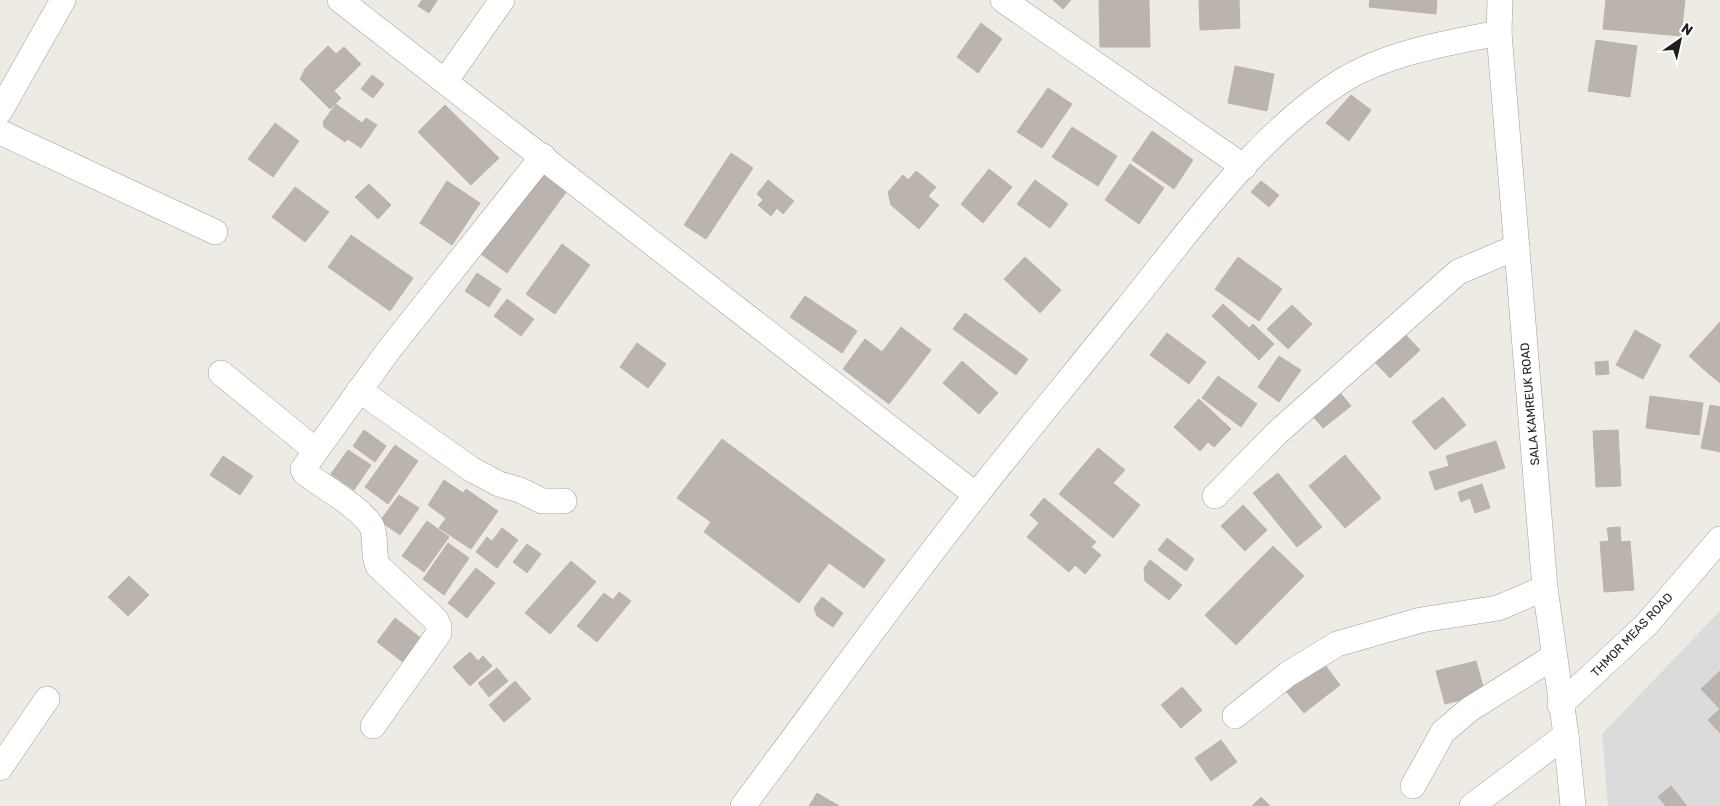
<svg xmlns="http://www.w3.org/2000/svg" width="1720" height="806" font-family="Rubik,sans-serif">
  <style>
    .residential { fill: #dcdbdb }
    .building { fill: #bbb4ae; stroke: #beb3a9 }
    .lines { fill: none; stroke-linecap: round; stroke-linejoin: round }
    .minor-casing { stroke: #9f9f9f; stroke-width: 26 }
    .minor { stroke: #fff; stroke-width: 25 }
    .labels { text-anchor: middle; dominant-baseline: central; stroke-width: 4.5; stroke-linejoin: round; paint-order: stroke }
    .street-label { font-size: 12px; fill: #1e1e1e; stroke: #fff }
  </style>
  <rect width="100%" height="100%" fill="#eeebe5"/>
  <!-- residential -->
  <path class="residential" d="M1720,611V806H1608L1602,734Z"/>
  <!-- building -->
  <g class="building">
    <path d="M422,0H436L437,1L429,13L418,6Z"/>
    <path d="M1053,0H1071L1063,9Z"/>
    <path d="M1099,0H1149L1150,47H1100Z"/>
    <path d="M1199,0H1239L1240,28L1200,30Z"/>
    <path d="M1370,0H1437L1436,14L1369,7Z"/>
    <path d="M1606,0H1685L1681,36L1603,29Z"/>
    <path d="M981,23L1002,39L978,73L957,57Z"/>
    <path d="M1596,40L1637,46L1630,97L1588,91Z"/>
    <path d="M328,46L336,54L344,47L361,64L334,91L341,98L330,109L300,79L305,69Z"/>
    <path d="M1235,66L1274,74L1267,111L1228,103Z"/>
    <path d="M372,75L384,84L373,98L361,89Z"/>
    <path d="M1048,88L1072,104L1042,148L1017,132Z"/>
    <path d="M1351,95L1371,110L1349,141L1326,123Z"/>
    <path d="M336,104L362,123L366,118L377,125L361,148L348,139L345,142L324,127L323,122Z"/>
    <path d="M445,105L499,158L471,185L418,132Z"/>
    <path d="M275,123L299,141L273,177L248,159Z"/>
    <path d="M1072,127L1117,156L1098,186L1052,157Z"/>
    <path d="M1152,131L1193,160L1174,189L1132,160Z"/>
    <path d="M731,153L753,168L706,239L684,225Z"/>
    <path d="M1130,164L1164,188L1139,224L1105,200Z"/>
    <path d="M543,169L569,188L507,273L481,254Z"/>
    <path d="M989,169L1012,187L983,223L961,204Z"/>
    <path d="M916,171L936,187L928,196L939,205L919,229L891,205L888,192L903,175L908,180Z"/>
    <path d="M768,180L794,201L783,214L777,208L771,216L758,205L763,200L757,194Z"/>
    <path d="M1035,180L1068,204L1050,228L1017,204Z"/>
    <path d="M447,181L480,203L452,245L420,223Z"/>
    <path d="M1261,181L1279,195L1269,207L1251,192Z"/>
    <path d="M369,184L391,205L378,219L355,197Z"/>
    <path d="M295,187L329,212L305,242L272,217Z"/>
    <path d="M351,235L413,278L390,311L328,267Z"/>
    <path d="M562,244L590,265L555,314L526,294Z"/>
    <path d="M1025,257L1061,290L1040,313L1004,279Z"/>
    <path d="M1238,257L1282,289L1259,321L1215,289Z"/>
    <path d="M477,273L501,289L489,307L465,291Z"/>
    <path d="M805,296L857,331L842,353L790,317Z"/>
    <path d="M507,299L534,319L521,336L494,316Z"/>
    <path d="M1223,304L1249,328L1253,324L1274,344L1259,360L1212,316Z"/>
    <path d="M1292,305L1312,324L1288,349L1267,329Z"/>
    <path d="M965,313L1028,359L1016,375L953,329Z"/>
    <path d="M1720,322V361L1709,374L1689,356Z"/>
    <path d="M901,327L931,350L912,375L882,352Z"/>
    <path d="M1401,330L1420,350L1390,378L1371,358Z"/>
    <path d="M1635,330L1661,345L1643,379L1616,365Z"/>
    <path d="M1167,333L1206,362L1189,384L1150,355Z"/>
    <path d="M865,339L912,375L889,404L843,369Z"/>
    <path d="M637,343L666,364L648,388L620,367Z"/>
    <path d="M1279,356L1301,370L1279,402L1258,387Z"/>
    <path d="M962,361L998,393L979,414L943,383Z"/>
    <path d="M1608,361L1609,374L1596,375L1595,362Z"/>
    <path d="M1720,361V383L1709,374Z"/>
    <path d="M1218,376L1257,404L1241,427L1202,398Z"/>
    <path d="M1337,389L1351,406L1323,428L1309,412Z"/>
    <path d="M1650,396L1703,403L1699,435L1646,428Z"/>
    <path d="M1443,397L1466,425L1435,450L1412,422Z"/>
    <path d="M1199,399L1231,429L1214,447L1208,442L1200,451L1174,427Z"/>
    <path d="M1710,405L1720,407V452L1701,448Z"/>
    <path d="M364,430L386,446L375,462L353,446Z"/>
    <path d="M1618,430L1621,486L1596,487L1593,431Z"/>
    <path d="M722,439L885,560L864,588L829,563L799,603L704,532L711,522L677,498Z"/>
    <path d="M1496,441L1505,468L1435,490L1429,472L1449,466L1446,456Z"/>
    <path d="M395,445L418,461L388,504L365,487Z"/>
    <path d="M1098,448L1125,470L1113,483L1140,505L1113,538L1059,494Z"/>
    <path d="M348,450L371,465L354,490L331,474Z"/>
    <path d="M1345,455L1381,498L1345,528L1309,486Z"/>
    <path d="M223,456L253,476L240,495L210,475Z"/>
    <path d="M1278,473L1322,527L1297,547L1253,493Z"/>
    <path d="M444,480L463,493L466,489L498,511L471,549L439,528L446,518L428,505Z"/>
    <path d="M1482,484L1490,508L1475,513L1470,498L1461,502L1458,492Z"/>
    <path d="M399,495L419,508L400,535L380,521Z"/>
    <path d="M1044,498L1096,542L1091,547L1101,555L1085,574L1075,565L1069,572L1027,537L1039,523L1030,515Z"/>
    <path d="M1243,505L1267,530L1245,551L1221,526Z"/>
    <path d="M427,521L449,537L424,572L402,556Z"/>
    <path d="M1620,527L1621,542L1630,541L1634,590L1604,592L1600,542L1609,541L1607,528Z"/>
    <path d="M502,528L518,540L497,568L476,552L487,537L492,541Z"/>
    <path d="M1167,538L1194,559L1186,571L1158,550Z"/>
    <path d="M448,543L469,558L444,595L423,579Z"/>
    <path d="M527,544L541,554L527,573L513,562Z"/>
    <path d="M1273,546L1304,576L1236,645L1205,615Z"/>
    <path d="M1150,560L1182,585L1169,600L1145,581L1144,568Z"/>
    <path d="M571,561L596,582L550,634L525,613Z"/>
    <path d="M476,568L495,583L467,618L448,603Z"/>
    <path d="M129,576L149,595L128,616L108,597Z"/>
    <path d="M619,592L631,601L597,642L577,626L604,593L613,600Z"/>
    <path d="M822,597L843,613L833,627L817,616L814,608Z"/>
    <path d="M395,618L422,639L404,663L377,642Z"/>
    <path d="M470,652L478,661L483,656L492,666L470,686L453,667Z"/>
    <path d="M1322,661L1340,685L1304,713L1285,690Z"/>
    <path d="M1476,661L1485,694L1445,704L1436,671Z"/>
    <path d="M497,668L508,681L489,697L478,683Z"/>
    <path d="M1720,671V733L1708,720L1720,709L1701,689Z"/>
    <path d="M515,681L531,699L504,722L489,705Z"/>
    <path d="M1182,687L1202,710L1181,728L1161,705Z"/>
    <path d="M1221,740L1237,762L1211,781L1195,758Z"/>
    <path d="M1671,786L1687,806H1666L1658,797Z"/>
    <path d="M817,793L839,806H809Z"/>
    <path d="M1261,797L1270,806H1252Z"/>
  </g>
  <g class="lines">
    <!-- minor casing -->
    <g class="minor-casing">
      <g id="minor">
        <path d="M340,0L976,495"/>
        <path d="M1003,0L1244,167"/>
        <path d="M1500,0L1499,33L1545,588L1566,735L1573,806"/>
        <path d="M446,80L502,0"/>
        <path d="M0,111L63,0"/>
        <path d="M0,132L215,232"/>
        <path d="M221,373L315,450"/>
        <path d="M359,390L471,469L499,484L520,490L542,501H564"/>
        <path d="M1215,496L1277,433L1458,272L1517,247"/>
        <path d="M1560,705L1646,625L1720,539"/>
        <path d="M1235,716L1288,674L1337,644L1421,620L1498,608L1545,588"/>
        <path d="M373,726L439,633V627L436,620L378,566C372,554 377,540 372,527C362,508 322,486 305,473L303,469L388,351L543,156"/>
        <path d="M0,768L47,699"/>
        <path d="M1413,786L1443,732L1470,709L1553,657"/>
        <path d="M743,806C821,702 896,596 977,494C1025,433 1075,373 1124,312C1189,232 1252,139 1340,82C1385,53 1447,43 1499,33"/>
        <path d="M1472,806L1566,735"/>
      </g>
    </g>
    <!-- minor -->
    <use href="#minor" class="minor"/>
  </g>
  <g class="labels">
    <!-- street labels -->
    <g class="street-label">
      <text transform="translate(1530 404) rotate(-95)">SALA KAMREUK ROAD</text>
      <text transform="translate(1632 635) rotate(-46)">THMOR MEAS ROAD</text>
    </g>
  </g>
  <!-- north arrow -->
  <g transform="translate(1680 40) rotate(34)" stroke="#ffffff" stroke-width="4" paint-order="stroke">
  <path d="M0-4L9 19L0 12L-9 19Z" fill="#1e1e1e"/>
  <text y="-8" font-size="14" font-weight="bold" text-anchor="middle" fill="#1e1e1e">N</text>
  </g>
</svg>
